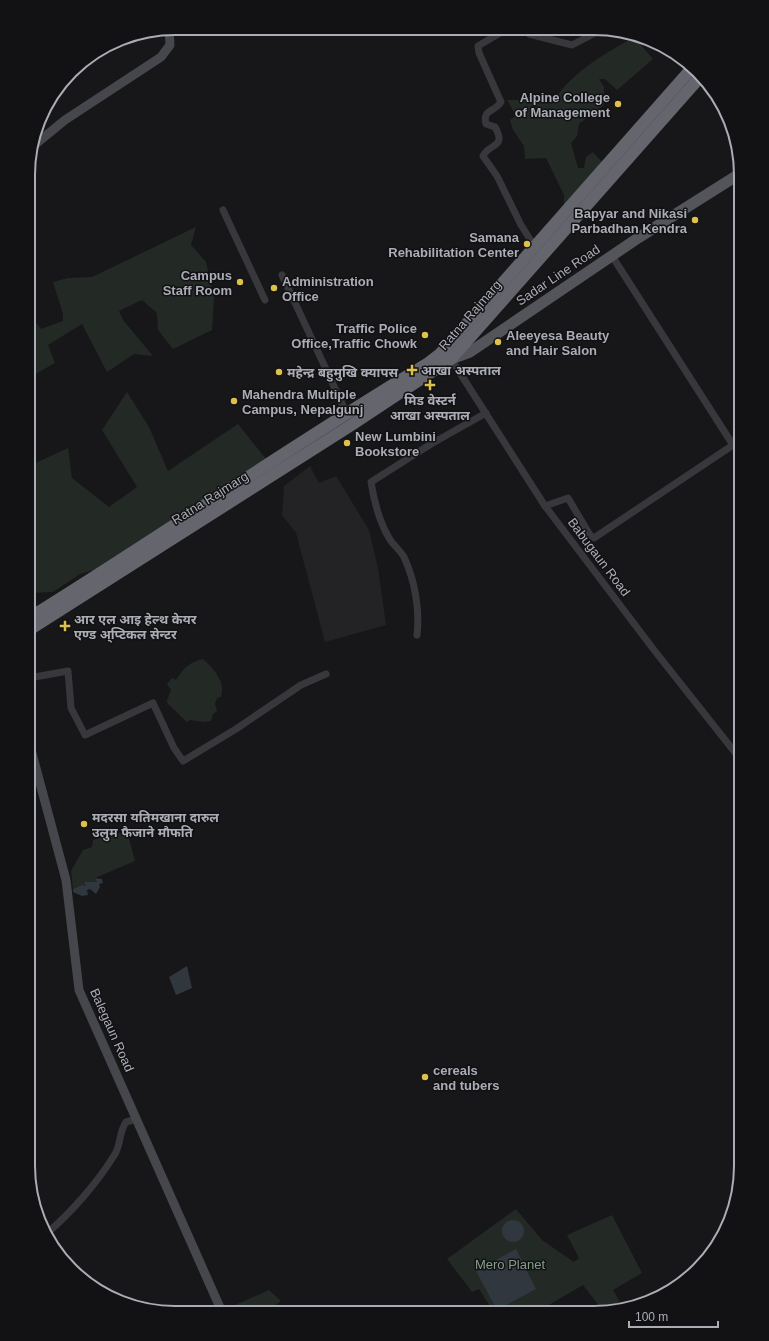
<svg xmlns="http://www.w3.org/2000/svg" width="769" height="1341" font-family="Arial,'Noto Sans Devanagari',sans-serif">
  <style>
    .built { fill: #232225 }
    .green { fill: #232a25 }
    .water { fill: #31373f }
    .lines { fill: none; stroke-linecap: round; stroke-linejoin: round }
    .street { stroke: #38383c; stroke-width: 7 }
    .secondary { stroke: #46474c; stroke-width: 9 }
    .primary { stroke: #54555b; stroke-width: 11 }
    .highway { stroke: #64656d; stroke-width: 12 }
    .poi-dot { fill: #dcc14a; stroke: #121113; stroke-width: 1.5 }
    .labels { text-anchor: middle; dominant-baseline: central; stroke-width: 3; stroke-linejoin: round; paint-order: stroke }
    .poi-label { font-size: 13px; font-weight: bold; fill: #aaacb6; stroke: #121113; text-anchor: start }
    .street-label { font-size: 13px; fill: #aaacb6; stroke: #121113 }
    .park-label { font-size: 13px; fill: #839f89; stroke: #121113 }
    .rim { fill: none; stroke: #aaacb6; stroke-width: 2 }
  </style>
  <rect width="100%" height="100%" fill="#171618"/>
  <!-- built -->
  <path class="built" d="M310,466L319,483L336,476L369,530L378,568L386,625L325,642L296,533L282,515L284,486Z"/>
  <!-- green -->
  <g class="green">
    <path d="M634,37L653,59L617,90L605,79H599L604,87V105L579,124L577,136L571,143L578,168H584L586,157L593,152L604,164L564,208V195L546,158L525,159L524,146L513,130L510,120L516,116L507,100H554C574,71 604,54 634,37Z"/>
    <path d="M196,227L191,245L206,262L214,299L212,330L173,349L158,330L157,313L142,300L119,311L123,320L153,356L134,354L107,372L82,324L48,345L55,363L32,376L29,371V320L33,319L41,329L63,321V314L53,282L68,278L92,277Z"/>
    <path d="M127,392L149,427L168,471L238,424L266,459L97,569L80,574L53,592L29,593V466L68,448L72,478L109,507L137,487L102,430Z"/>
    <path d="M203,659C214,669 226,682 221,697L217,698L215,704L217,711L213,714L211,721L203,722L190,720L187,722L168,704L167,701L171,690L167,684L172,678L176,680C183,669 189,662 203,659Z"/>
    <path d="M127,831L135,861L95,878L97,882H84L86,886L82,885L73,889L71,871L83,850L92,847L93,840Z"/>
    <path d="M516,1209L542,1240L574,1262L579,1258L567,1235L612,1215L642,1273L613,1290L620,1302L603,1311L583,1285L535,1313H516L513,1308L503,1313H494L479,1289L472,1292L447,1259Z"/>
    <path d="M269,1290L281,1301L272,1308L274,1312H228L226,1309Z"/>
  </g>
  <!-- water -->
  <g class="water">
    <path d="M95,878L102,879L103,883L99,884L100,887L96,894L90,889L87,890L88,895L82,896L73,892V889L82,885L86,886L84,882H97Z"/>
    <path d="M187,966L192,988L176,995L169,977Z"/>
    <circle cx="513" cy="1231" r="11"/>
    <path d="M516,1249L536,1289L497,1310L476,1271Z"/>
  </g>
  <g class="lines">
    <!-- street -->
    <g class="street">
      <path d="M505,30L478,46L479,53L501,102C495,112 482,109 486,124L495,127C507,148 489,143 483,156L497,176L521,225L533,244L537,242"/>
      <path d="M526,30L529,34L572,45L599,31"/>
      <path d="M651,40L671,51"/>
      <path d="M223,210L265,300"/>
      <path d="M282,275L346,412L351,410"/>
      <path d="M451,359L545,506L654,650L741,760"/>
      <path d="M545,506L568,498L590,535L594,538L733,445L612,256"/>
      <path d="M417,635C420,610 415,581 404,557C400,550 393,545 389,538C379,521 374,501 371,482L431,444L486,413"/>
      <path d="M29,678L68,671L71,708L85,735L153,703L174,748L183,761L236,729L301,685L326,674"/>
      <path d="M46,1234C71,1213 98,1182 115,1154C121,1144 119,1132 126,1122L137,1119"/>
    </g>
    <!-- secondary -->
    <g class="secondary">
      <path d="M32,147L65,120L161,57L170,45L169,29"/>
      <path d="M29,742L66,880L79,990L222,1312"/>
    </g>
    <!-- primary -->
    <path class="primary" d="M451,359L470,352L638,238L741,173"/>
    <!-- highway -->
    <g class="highway">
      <path d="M29,618C163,535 292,445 427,364L440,354L693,67"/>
      <path d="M29,630L353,424L451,359L701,76"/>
    </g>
  </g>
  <!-- markers -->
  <g class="poi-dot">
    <circle cx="618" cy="104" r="4"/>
    <circle cx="695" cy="220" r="4"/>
    <circle cx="527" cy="244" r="4"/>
    <circle cx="240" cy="282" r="4"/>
    <circle cx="274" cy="288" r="4"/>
    <circle cx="425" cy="335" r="4"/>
    <circle cx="498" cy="342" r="4"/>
    <path d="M410 364h4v4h4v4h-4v4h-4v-4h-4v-4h4z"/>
    <circle cx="279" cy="372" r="4"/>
    <path d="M428 379h4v4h4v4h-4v4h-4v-4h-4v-4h4z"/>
    <circle cx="234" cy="401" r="4"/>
    <circle cx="347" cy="443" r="4"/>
    <path d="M63 620h4v4h4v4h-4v4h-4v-4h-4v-4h4z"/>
    <circle cx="84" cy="824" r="4"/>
    <circle cx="425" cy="1077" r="4"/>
  </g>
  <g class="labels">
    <!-- poi labels -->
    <g class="poi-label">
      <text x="610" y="97" text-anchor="end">Alpine College<tspan x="610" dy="15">of Management</tspan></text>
      <text x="687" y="213" text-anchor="end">Bapyar and Nikasi<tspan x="687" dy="15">Parbadhan Kendra</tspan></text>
      <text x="519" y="237" text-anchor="end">Samana<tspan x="519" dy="15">Rehabilitation Center</tspan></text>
      <text x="232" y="275" text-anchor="end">Campus<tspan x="232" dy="15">Staff Room</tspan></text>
      <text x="282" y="281">Administration<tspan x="282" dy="15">Office</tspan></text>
      <text x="417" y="328" text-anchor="end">Traffic Police<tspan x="417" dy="15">Office,Traffic Chowk</tspan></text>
      <text x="506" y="335">Aleeyesa Beauty<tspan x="506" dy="15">and Hair Salon</tspan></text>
      <text x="421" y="370">आखा अस्पताल</text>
      <text x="287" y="372">महेन्द्र बहुमुखि क्यापस</text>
      <text x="242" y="394">Mahendra Multiple<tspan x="242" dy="15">Campus, Nepalgunj</tspan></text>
      <text x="430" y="400" text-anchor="middle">मिड वेस्टर्न<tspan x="430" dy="15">आखा अस्पताल</tspan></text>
      <text x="355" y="436">New Lumbini<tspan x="355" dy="15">Bookstore</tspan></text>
      <text x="74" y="619">आर एल आइ हेल्थ केयर<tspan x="74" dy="15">एण्ड अ्प्टिकल सेन्टर</tspan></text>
      <text x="92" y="817">मदरसा यतिमखाना दारुल<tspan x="92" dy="15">उलुम फैजाने माैफति</tspan></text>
      <text x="433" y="1070">cereals<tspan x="433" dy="15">and tubers</tspan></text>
    </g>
    <!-- street labels -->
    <g class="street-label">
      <text transform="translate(558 275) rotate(-34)">Sadar Line Road</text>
      <text transform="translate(470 315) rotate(-49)">Ratna Rajmarg</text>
      <text transform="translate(210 498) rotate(-32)">Ratna Rajmarg</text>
      <text transform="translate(599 557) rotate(53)">Babugaun Road</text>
      <text transform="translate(112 1030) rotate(66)">Balegaun Road</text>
    </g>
    <!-- park labels -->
    <g class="park-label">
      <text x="510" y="1264">Mero Planet</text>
    </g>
  </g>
  <!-- crop -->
  <path d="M0 0H769V1341H0ZM175 35H594A140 140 0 0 1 734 175V1166A140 140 0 0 1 594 1306H175A140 140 0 0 1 35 1166V175A140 140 0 0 1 175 35Z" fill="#121113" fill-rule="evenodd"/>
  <path class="rim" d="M175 35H594A140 140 0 0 1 734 175V1166A140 140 0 0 1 594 1306H175A140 140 0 0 1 35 1166V175A140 140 0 0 1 175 35Z"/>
  <!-- scale -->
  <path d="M629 1321v6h89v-6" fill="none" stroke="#aaacb6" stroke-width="2"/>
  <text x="635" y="1321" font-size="12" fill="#aaacb6" stroke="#121113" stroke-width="3" paint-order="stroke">100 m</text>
</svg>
